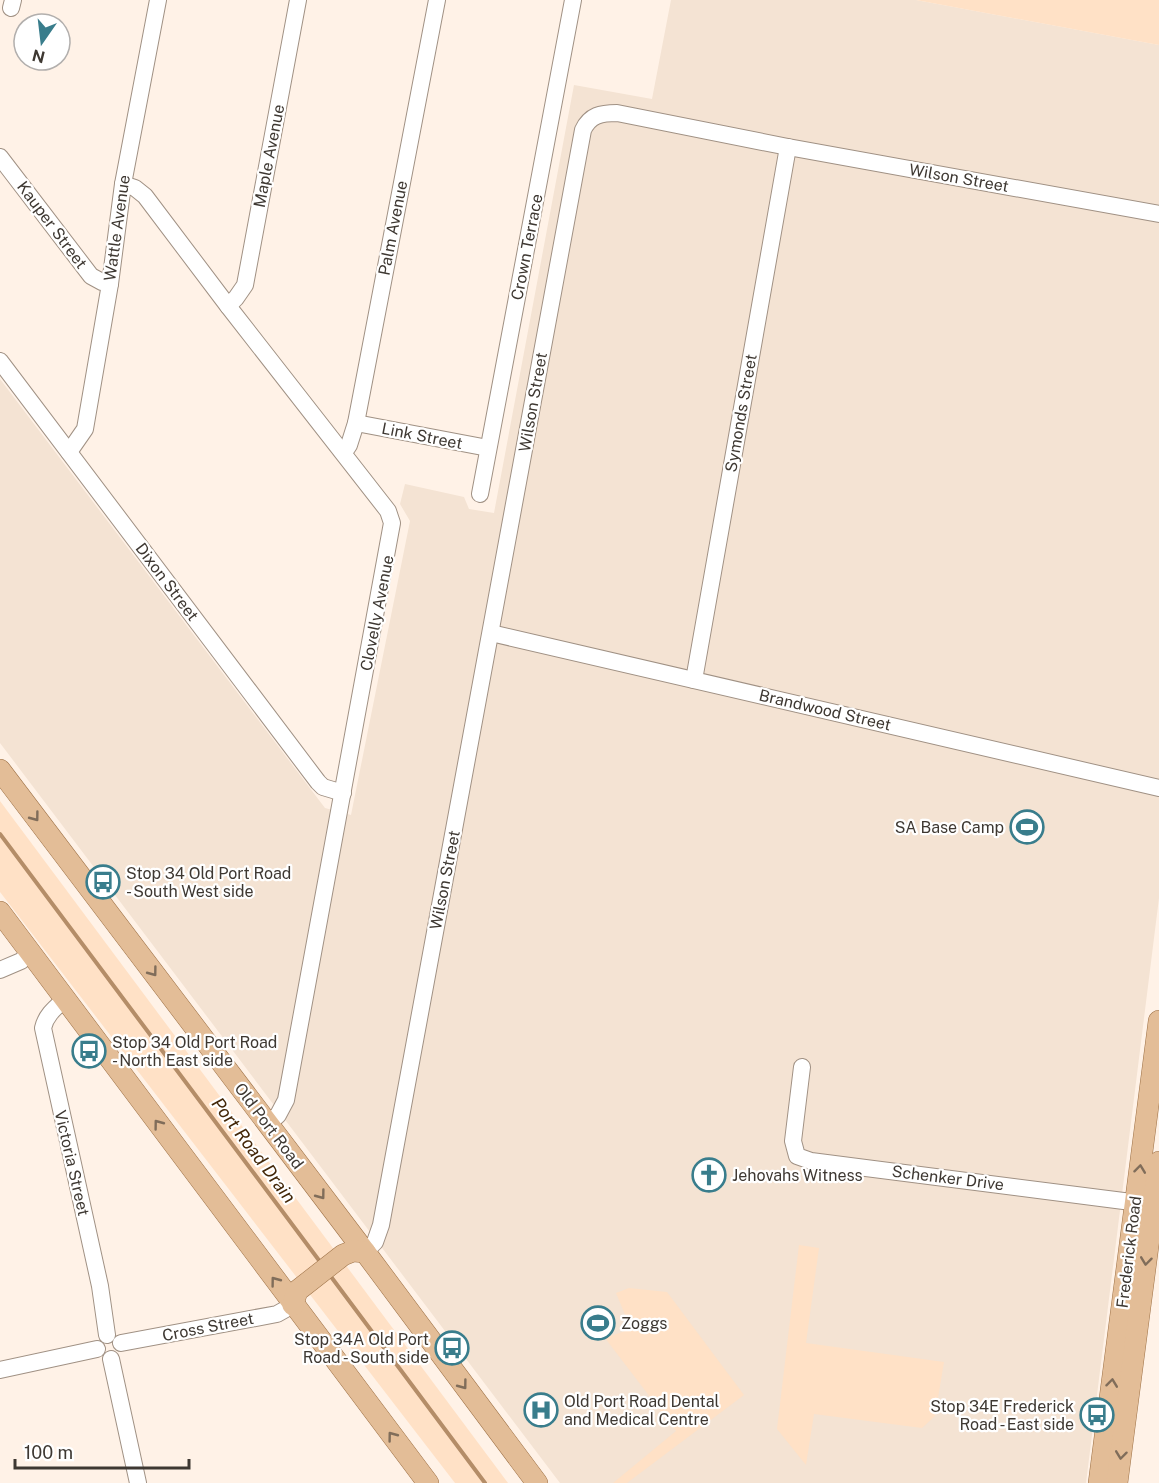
<svg xmlns="http://www.w3.org/2000/svg" width="1159" height="1483" font-family="'Public Sans',sans-serif">
  <style>
    .built { fill: #f4e3d3 }
    .green { fill: #ffe1c6 }
    .lines { fill: none; stroke-linecap: round; stroke-linejoin: round }
    .stream { stroke: #b48d68; stroke-width: 4 }
    .minor-casing { stroke: #a09184; stroke-width: 18 }
    .major-casing { stroke: #9e7247; stroke-width: 22 }
    .minor { stroke: #fff; stroke-width: 16 }
    .major { stroke: #e3bd97; stroke-width: 21 }
    .oneway { stroke: #806d5a }
    .labels { text-anchor: middle; dominant-baseline: central; stroke-width: 4.5; stroke-linejoin: round; paint-order: stroke }
    .street-label { font-size: 16px; fill: #3e3832; stroke: #fff }
    .poi-label { font-size: 16px; fill: #3e3832; stroke: #fff; text-anchor: start }
    .water-label { font-size: 18px; font-style: italic; fill: #432708; stroke: #fff }
  </style>
  <rect width="100%" height="100%" fill="#fff2e7"/>
  <!-- built -->
  <path class="built" d="M671,0H916L1159,45V898L1086,1483H560L0,743V379L325,808L351,815L410,521L400,504L405,484L464,497L469,509L494,513L574,85L652,99Z"/>
  <!-- green -->
  <g class="green">
    <path d="M916,0H1159V45Z"/>
    <path d="M0,801L508,1483H455L0,892Z"/>
    <path d="M799,1245L819,1248L806,1343L944,1362L935,1416L922,1428L814,1414L806,1465L777,1429Z"/>
    <path d="M629,1288L667,1292L744,1395L627,1483H613L676,1431L605,1338L631,1329L616,1293Z"/>
  </g>
  <g class="lines">
    <!-- stream -->
    <g class="stream">
      <path d="M0,834L321,1263"/>
      <path d="M329,1274L485,1483"/>
    </g>
    <!-- minor casing -->
    <g class="minor-casing">
      <g id="minor">
        <path d="M11,8L13,0"/>
        <path d="M0,157L91,276L102,282L110,284"/>
        <path d="M123,184L135,188L145,196L228,306L388,511L392,523L286,1100L278,1115L267,1125"/>
        <path d="M228,306L236,298L245,285L298,0"/>
        <path d="M0,361L318,782L323,787L343,793"/>
        <path d="M356,423L488,448"/>
        <path d="M341,450L347,448L349,445L356,423L437,0"/>
        <path d="M69,452L85,429L110,284L123,184L158,0"/>
        <path d="M480,494L573,0"/>
        <path d="M491,633L1159,788"/>
        <path d="M694,680L788,147"/>
        <path d="M0,970L21,961L30,953"/>
        <path d="M65,999C55,1008 46,1015 43,1028L100,1286L107,1335"/>
        <path d="M802,1067L793,1141L797,1156L811,1161L1147,1204"/>
        <path d="M365,1252L375,1242L381,1225L583,130C590,115 601,113 617,113L788,147L1159,214"/>
        <path d="M121,1343L277,1314L293,1305"/>
        <path d="M111,1359L138,1483"/>
        <path d="M0,1370L97,1349"/>
      </g>
    </g>
    <!-- major casing -->
    <g class="major-casing">
      <g id="major">
        <path d="M0,770L365,1252L537,1483"/>
        <path d="M0,912L428,1483"/>
        <path d="M293,1305L297,1291L343,1255L353,1251L365,1252"/>
        <path d="M1099,1483L1159,1021"/>
        <path d="M1117,1483L1159,1162"/>
      </g>
    </g>
    <!-- minor -->
    <use href="#minor" class="minor"/>
    <!-- major -->
    <use href="#major" class="major"/>
  </g>
  <!-- one-way arrows -->
  <defs><path id="oneway-chevron" d="M-2-3.5L2.5 0L-2 3.5" fill="none" stroke-width="1.6" stroke-linecap="round" stroke-linejoin="round" transform="scale(1.5)"/></defs>
  <g class="oneway">
    <use href="#oneway-chevron" transform="translate(35 817) rotate(53)"/>
    <use href="#oneway-chevron" transform="translate(153 972) rotate(53)"/>
    <use href="#oneway-chevron" transform="translate(158 1124) rotate(-127)"/>
    <use href="#oneway-chevron" transform="translate(1140 1169) rotate(-83)"/>
    <use href="#oneway-chevron" transform="translate(321 1195) rotate(53)"/>
    <use href="#oneway-chevron" transform="translate(1146 1261) rotate(97)"/>
    <use href="#oneway-chevron" transform="translate(275 1281) rotate(-127)"/>
    <use href="#oneway-chevron" transform="translate(1112 1383) rotate(-83)"/>
    <use href="#oneway-chevron" transform="translate(463 1385) rotate(53)"/>
    <use href="#oneway-chevron" transform="translate(392 1436) rotate(-127)"/>
    <use href="#oneway-chevron" transform="translate(1121 1455) rotate(97)"/>
  </g>
  <!-- icons -->
  <defs>
    <g id="stadium-ring" transform="scale(1.725)"><circle r="9.5" fill="#fff" stroke="#397d8c" stroke-width="1.5"/><path d="M0-5a6.5 5 0 1 0 0 10a6.5 5 0 1 0 0-10ZM-3.5-1.8h7v3.6h-7Z" fill="#397d8c"/></g>
    <g id="bus-ring" transform="scale(1.725)"><circle r="9.5" fill="#fff" stroke="#397d8c" stroke-width="1.5"/><path d="M-5-6H5V4H4V6H2V4H-2V6H-4V4H-5ZM-3.5-4V0h7V-4ZM-3.5 1.2v1.5H-2V1.2ZM2 1.2v1.5H3.5V1.2Z" fill="#397d8c"/></g>
    <g id="church-ring" transform="scale(1.725)"><circle r="9.5" fill="#fff" stroke="#397d8c" stroke-width="1.5"/><path d="M-1.2-6h2.4v3.5h3.3v2.4h-3.3V6h-2.4V-.1h-3.3v-2.4h3.3Z" fill="#397d8c"/></g>
    <g id="hospital-ring" transform="scale(1.725)"><circle r="9.5" fill="#fff" stroke="#397d8c" stroke-width="1.5"/><path d="M-5-5h3v3.5h4V-5h3V5h-3V1.5h-4V5h-3Z" fill="#397d8c"/></g>
  </defs>
  <g fill-rule="evenodd">
    <use href="#stadium-ring" x="1027" y="827"/>
    <use href="#bus-ring" x="103" y="882"/>
    <use href="#bus-ring" x="89" y="1051"/>
    <use href="#church-ring" x="709" y="1175"/>
    <use href="#stadium-ring" x="598" y="1323"/>
    <use href="#bus-ring" x="452" y="1348"/>
    <use href="#hospital-ring" x="541" y="1410"/>
    <use href="#bus-ring" x="1097" y="1415"/>
  </g>
  <g class="labels">
    <!-- street labels -->
    <g class="street-label">
      <text transform="translate(269 156) rotate(-79)">Maple Avenue</text>
      <text transform="translate(959 178) rotate(10)">Wilson Street</text>
      <text transform="translate(52 225) rotate(53)">Kauper Street</text>
      <text transform="translate(117 228) rotate(-82)">Wattle Avenue</text>
      <text transform="translate(393 228) rotate(-79)">Palm Avenue</text>
      <text transform="translate(527 247) rotate(-79)">Crown Terrace</text>
      <text transform="translate(533 402) rotate(-80)">Wilson Street</text>
      <text transform="translate(741 413) rotate(-80)">Symonds Street</text>
      <text transform="translate(422 436) rotate(11)">Link Street</text>
      <text transform="translate(167 582) rotate(53)">Dixon Street</text>
      <text transform="translate(377 613) rotate(-79)">Clovelly Avenue</text>
      <text transform="translate(825 710) rotate(13)">Brandwood Street</text>
      <text transform="translate(445 880) rotate(-79)">Wilson Street</text>
      <text transform="translate(269 1126) rotate(53)">Old Port Road</text>
      <text transform="translate(72 1163) rotate(77)">Victoria Street</text>
      <text transform="translate(948 1178) rotate(7)">Schenker Drive</text>
      <text transform="translate(1129 1252) rotate(-83)">Frederick Road</text>
      <text transform="translate(208 1327) rotate(-11)">Cross Street</text>
    </g>
    <!-- poi labels -->
    <g class="poi-label">
      <text x="1004" y="827" text-anchor="end">SA Base Camp</text>
      <text x="126" y="873">Stop 34 Old Port Road<tspan x="126" dy="18">- South West side</tspan></text>
      <text x="112" y="1042">Stop 34 Old Port Road<tspan x="112" dy="18">- North East side</tspan></text>
      <text x="732" y="1175">Jehovahs Witness</text>
      <text x="621" y="1323">Zoggs</text>
      <text x="429" y="1339" text-anchor="end">Stop 34A Old Port<tspan x="429" dy="18">Road - South side</tspan></text>
      <text x="564" y="1401">Old Port Road Dental<tspan x="564" dy="18">and Medical Centre</tspan></text>
      <text x="1074" y="1406" text-anchor="end">Stop 34E Frederick<tspan x="1074" dy="18">Road - East side</tspan></text>
    </g>
    <!-- water labels -->
    <g class="water-label">
      <text transform="translate(254 1150) rotate(53)">Port Road Drain</text>
    </g>
  </g>
  <!-- north arrow -->
  <g transform="translate(42 42) rotate(194)"><circle r="28" fill="#ffffff" stroke="#b2afad" stroke-width="1.5"/>
  <path d="M0-4.5L10 22L0 15L-10 22Z" fill="#397d8c"/>
  <text y="-9" font-size="16" font-weight="bold" text-anchor="middle" fill="#3e3832">N</text>
  </g>
  <!-- scale -->
  <path d="M15 1459v9h174v-9" fill="none" stroke="#3e3832" stroke-width="3"/>
  <text x="24" y="1459" font-size="18" fill="#3e3832" stroke="#ffffff" stroke-width="4.5" paint-order="stroke">100 m</text>
</svg>
